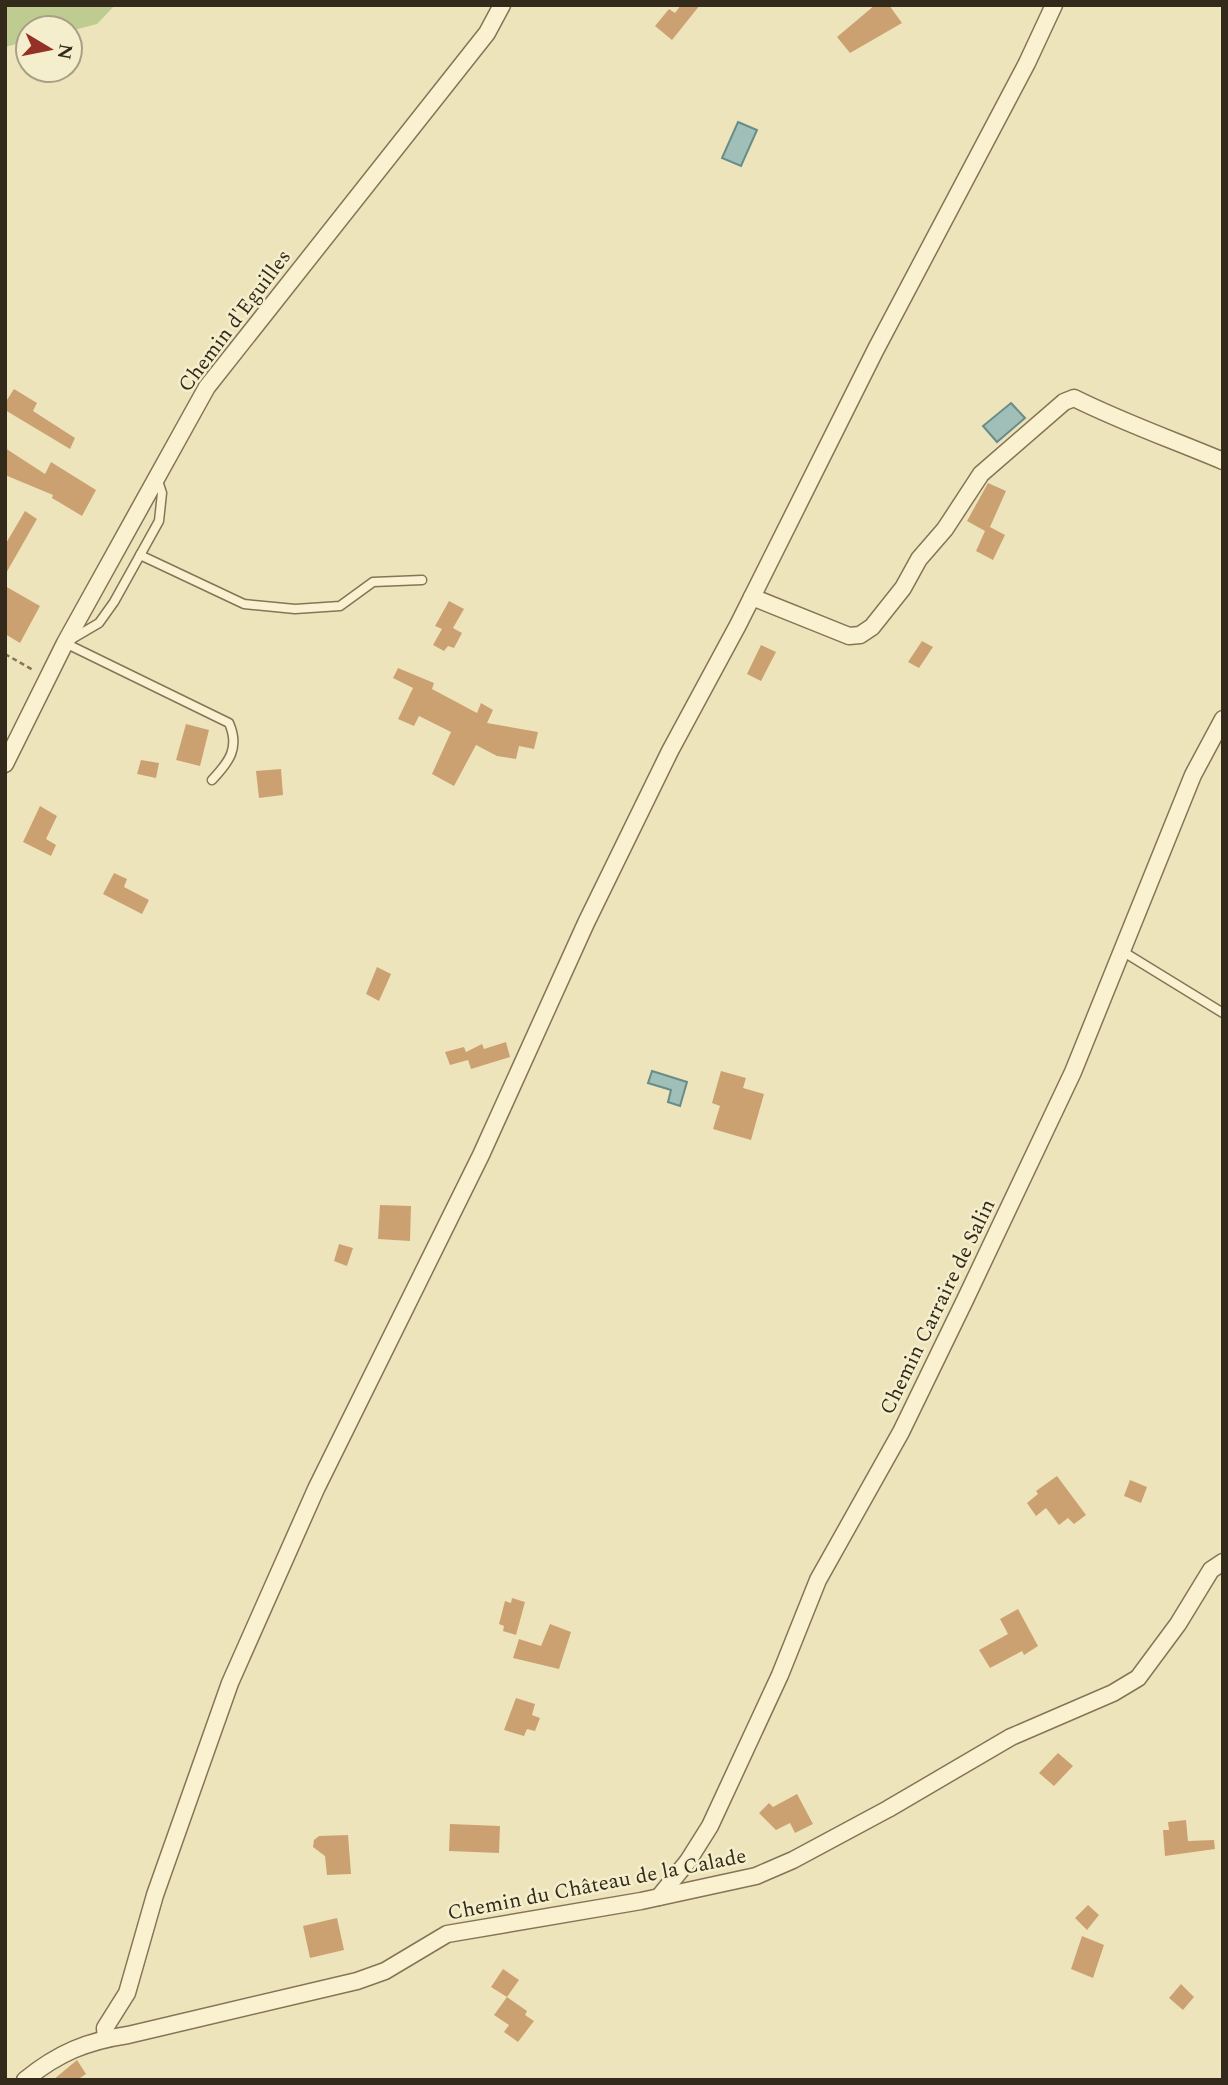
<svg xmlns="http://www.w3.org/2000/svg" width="1228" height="2085" font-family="Spectral,serif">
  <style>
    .green { fill: #becb91 }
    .water { fill: #a0bfb9; stroke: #688c87; stroke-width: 2 }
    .building { fill: #cca172 }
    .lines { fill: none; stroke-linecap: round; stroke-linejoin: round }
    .service-casing { stroke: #857456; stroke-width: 11 }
    .minor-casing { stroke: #857456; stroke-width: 19 }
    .path { stroke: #857456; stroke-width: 2.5; stroke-dasharray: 5 3.5; stroke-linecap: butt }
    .service { stroke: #f9f1cf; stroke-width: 8 }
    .minor { stroke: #f9f1cf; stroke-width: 16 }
    .labels { text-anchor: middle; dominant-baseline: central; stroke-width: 5; stroke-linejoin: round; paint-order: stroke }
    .street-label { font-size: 21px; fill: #342a1b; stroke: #f5eecc }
  </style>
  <rect width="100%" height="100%" fill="#eee4bc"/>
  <!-- green -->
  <path class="green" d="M5,5H115L97,24L70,31V28H28V41L5,47Z"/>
  <!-- water -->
  <g class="water">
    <path d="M738,122L757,130L741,166L722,158Z"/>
    <path d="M1011,403L1025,418L997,442L983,426Z"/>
    <path d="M652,1071L687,1082L680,1106L668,1102L671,1090L648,1083Z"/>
  </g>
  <!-- building -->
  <g class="building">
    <path d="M681,5H700L672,40L655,26L669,9L675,13Z"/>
    <path d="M875,5H889L902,23L850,53L837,37Z"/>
    <path d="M14,389L37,403L33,411L75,438L70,449L5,410V403Z"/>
    <path d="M5,448L45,474L51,462L96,490L82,516L52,498L53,495L5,475Z"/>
    <path d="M988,483L1006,491L990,527L1005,535L993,560L976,551L985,531L967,521Z"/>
    <path d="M25,511L37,519L5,575V545Z"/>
    <path d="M5,586L40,606L20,643L5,634Z"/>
    <path d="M449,601L464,609L453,628L462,633L454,648L448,646L444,651L433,645L442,629L435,626Z"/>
    <path d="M922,641L933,647L919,668L908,662Z"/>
    <path d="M761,645L776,652L761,681L747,674Z"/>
    <path d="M398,668L434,683L432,689L477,713L481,703L493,710L487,723L538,732L534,749L519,746L516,759L497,756L476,745L454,786L432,774L451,732L419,716L414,726L398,719L413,688L393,678Z"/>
    <path d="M186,724L209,730L200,766L176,760Z"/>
    <path d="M141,760L159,763L156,778L137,774Z"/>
    <path d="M281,769L283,795L259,798L256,771Z"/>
    <path d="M40,806L57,816L46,839L56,845L51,856L23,842Z"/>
    <path d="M114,873L127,879L124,887L149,900L142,914L103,894Z"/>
    <path d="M377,967L391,974L379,1001L366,994Z"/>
    <path d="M506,1042L510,1057L471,1069L468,1060L450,1065L445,1052L464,1047L466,1052L482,1044L484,1049Z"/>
    <path d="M721,1071L746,1078L743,1088L764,1094L751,1140L713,1129L720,1106L712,1103Z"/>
    <path d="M380,1205L411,1206L410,1241L378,1239Z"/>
    <path d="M339,1244L353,1248L347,1266L334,1261Z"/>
    <path d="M1057,1476L1086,1515L1074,1524L1068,1518L1059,1525L1046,1508L1036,1516L1027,1503L1038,1494L1036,1491Z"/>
    <path d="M1130,1480L1147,1487L1141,1503L1124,1496Z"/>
    <path d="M512,1598L525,1602L516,1635L503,1631L504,1626L499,1624L505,1601L511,1603Z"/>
    <path d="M1018,1609L1038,1646L1024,1655L1022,1651L990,1668L979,1650L1008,1634L1000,1619Z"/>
    <path d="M550,1624L571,1632L559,1669L513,1658L519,1639L541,1646Z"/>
    <path d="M516,1698L535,1704L532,1715L540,1718L535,1731L527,1729L524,1736L504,1730Z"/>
    <path d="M1058,1753L1073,1766L1054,1786L1039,1773Z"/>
    <path d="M797,1794L813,1824L795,1833L790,1823L776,1830L759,1813L769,1803L773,1807Z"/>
    <path d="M1186,1820L1188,1841L1214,1840L1215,1849L1165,1856L1163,1830H1169L1168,1822Z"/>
    <path d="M450,1824L500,1826L499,1853L449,1851Z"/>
    <path d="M348,1835L351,1874L327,1875L325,1856L313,1847L314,1840L319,1836Z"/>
    <path d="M1088,1905L1099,1915L1087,1930L1075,1918Z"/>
    <path d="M337,1918L344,1950L310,1958L303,1926Z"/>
    <path d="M1082,1936L1104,1945L1093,1978L1071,1969Z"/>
    <path d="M503,1969L519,1980L507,1997L491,1987Z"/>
    <path d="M1181,1984L1194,1997L1183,2010L1169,1998Z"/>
    <path d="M507,1997L527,2011L525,2015L534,2021L518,2042L504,2032L509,2025L494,2015Z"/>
    <path d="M77,2060L86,2074L77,2080H53Z"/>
  </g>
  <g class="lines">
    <!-- service casing -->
    <g class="service-casing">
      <g id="service">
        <path d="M140,555L244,604L295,609L340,606L373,582L422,580"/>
        <path d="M70,640L99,623L114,602L159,521L162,493L157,478"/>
        <path d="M65,643L229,723C240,748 229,762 212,780"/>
        <path d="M1122,951L1223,1013"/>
      </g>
    </g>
    <!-- minor casing -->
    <g class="minor-casing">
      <g id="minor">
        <path d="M752,597L849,636L860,635L872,627L903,588L919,559L945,529L981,474L1064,402L1074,398C1122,422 1173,440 1223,461"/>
        <path d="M5,764L65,643L207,387L487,33L502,5"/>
        <path d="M659,1897L688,1861L710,1826L780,1675L818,1580L901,1432L965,1300L1073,1072L1193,775L1223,719"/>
        <path d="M106,2039L105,2028L127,1993L155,1895L230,1683L316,1489L481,1155L586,923L670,751L738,625L876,349L1027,63L1054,5"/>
        <path d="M25,2080C58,2053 87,2041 128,2035L357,1981L385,1971L447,1934L641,1901L756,1876L793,1860L888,1809L1011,1737L1113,1693L1138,1678L1178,1624L1211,1570L1223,1562"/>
      </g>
    </g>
    <!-- path -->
    <path class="path" d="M5,654L33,670"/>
    <!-- service -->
    <use href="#service" class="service"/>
    <!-- minor -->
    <use href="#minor" class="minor"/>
  </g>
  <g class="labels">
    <!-- street labels -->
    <g class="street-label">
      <text transform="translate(235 321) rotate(-53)">Chemin d'Eguilles</text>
      <text transform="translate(938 1307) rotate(-64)">Chemin Carraire de Salin</text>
      <text transform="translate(597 1885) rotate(-11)">Chemin du Château de la Calade</text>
    </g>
  </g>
  <!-- border -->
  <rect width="1228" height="2085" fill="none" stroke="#342a1b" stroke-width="14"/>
  <!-- north arrow -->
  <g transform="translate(49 49) rotate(100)"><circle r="33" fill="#f5eecc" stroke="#a8a085" stroke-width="2"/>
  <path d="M0-5L12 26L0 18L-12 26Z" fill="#943126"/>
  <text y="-10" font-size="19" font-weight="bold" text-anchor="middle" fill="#342a1b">N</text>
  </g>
</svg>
